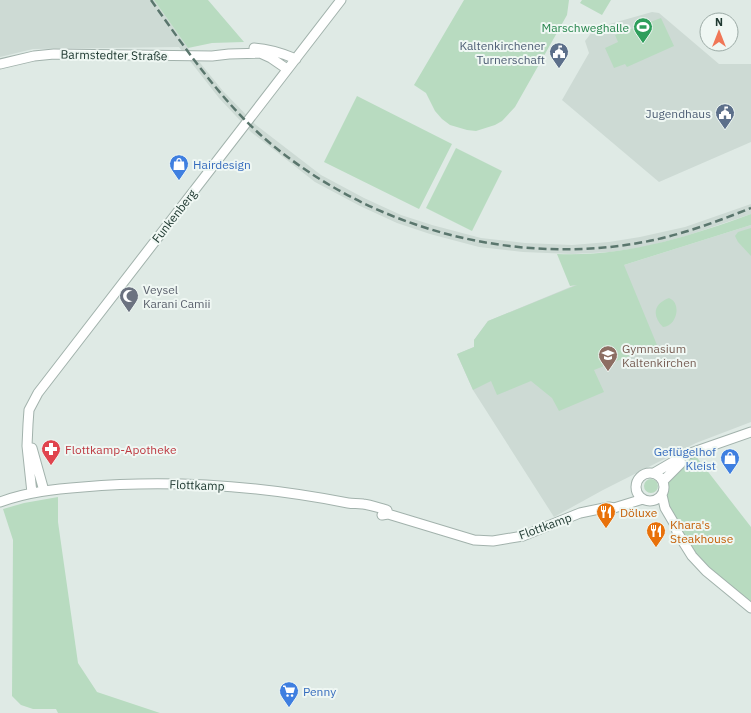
<svg xmlns="http://www.w3.org/2000/svg" width="751" height="713" viewBox="0 0 751 713" font-family="'IBM Plex Sans',sans-serif">
<rect width="100%" height="100%" fill="#dfeae5"/>
<path fill="#cddad4" d="M 0,0 L 154,0 L 188,48 L 223,91 L 256,125 L 321,175 L 364,198 L 401,215 L 432,225 L 481,238 L 525,243 L 572,245 L 609,242 L 640,237 L 685,227 L 751,204 L 751,214 L 686,236 L 645,247 L 610,252 L 572,254 L 523,252 L 479,247 L 430,234 L 397,223 L 360,206 L 315,182 L 251,132 L 219,98 L 179,47 L 33,49 L 0,57 Z
M 652,12 L 659,13 L 719,64 L 751,64 L 751,142 L 659,182 L 562,100 L 589,53 L 585,41 L 592,32 L 599,27 Z
M 751,225 L 751,422 L 696,443 L 603,490 L 554,517 L 473,390 L 457,354 L 474,347 L 474,340 L 488,321 L 621,266 Z"/>
<path fill="#b8dbc0" d="M 154,0 L 208,0 L 244,42 L 212,43 L 188,48 Z
M 464,0 L 569,0 L 567,15 L 515,107 L 502,121 L 495,125 L 476,131 L 467,130 L 450,125 L 442,119 L 435,111 L 426,93 L 414,85 Z
M 582,0 L 611,0 L 602,15 L 580,3 Z
M 661,18 L 674,46 L 627,67 L 625,64 L 614,68 L 605,48 L 618,42 L 615,35 Z
M 357,96 L 452,144 L 419,209 L 324,162 Z
M 456,148 L 502,171 L 472,231 L 426,208 Z
M 751,214 L 751,225 L 624,265 L 657,345 L 594,370 L 604,392 L 559,411 L 552,398 L 531,381 L 497,395 L 491,381 L 473,390 L 457,354 L 474,347 L 474,340 L 488,321 L 577,285 L 570,286 L 557,254 C 624,257 688,237 751,214 Z
M 751,228 L 751,256 L 738,242 L 735,236 L 738,232 Z
M 669,298 C 682,303 677,326 663,327 C 652,316 653,304 669,298 Z
M 695,455 L 751,527 L 751,603 L 705,565 L 683,536 L 665,497 C 666,492 666,488 667,484 C 669,475 687,461 695,455 Z
M644 486a7 7 0 1 1 14 0a7 7 0 1 1-14 0Z
M 58,497 L 58,522 L 78,663 L 97,692 L 160,713 L 58,713 L 56,709 L 33,709 L 21,705 L 12,696 L 13,540 L 3,509 L 24,503 Z"/>
<g fill="none" stroke-linecap="round" stroke-linejoin="round">
<defs>
<path id="tertiary" d="M 254,48 C 269,49 282,53 296,59
M 0,64 L 34,56 L 54,54 L 212,56 L 229,54 L 260,53 L 271,58 L 287,69
M 32,448 L 44,491
M636 487a14 14 0 1 1 28 0a14 14 0 1 1-28 0Z
M 654,473 L 685,455 L 751,432
M 663,481 L 681,463
M 32,493 L 27,446 L 28,424 L 29,410 L 38,393 L 341,0
M 662,495 L 665,508 L 675,525 L 677,532 L 692,556 L 706,571 L 751,608
M 0,502 C 27,492 55,489 83,487 C 172,479 261,486 348,503 C 353,504 358,503 363,504 C 371,505 379,508 387,510 L 388,514
M 382,515 L 388,514 L 474,540 L 493,541 L 523,536 L 580,513 L 609,507 L 614,508 L 643,499"/>
</defs>
<use href="#tertiary" stroke="#a2b2ac" stroke-width="11"/>
<use href="#tertiary" stroke="#fff" stroke-width="9"/>
<path stroke="#5a766d" stroke-width="2.5" stroke-dasharray="8 4" stroke-linecap="butt" d="M 151,0 C 185,48 219,98 264,138 C 367,227 510,267 644,242 C 681,235 716,222 751,208"/>
</g>
<defs>
<symbol id="stadium-pin" viewBox="-11 -11 22 30"><path d="M0 17L-7.5 6A9.5 9.5 0 1 1 7.5 6Z" fill="#2e9e5b" stroke="#eff7f3"/><path d="M0-5a6.5 5 0 1 0 0 10a6.5 5 0 1 0 0-10ZM-3.5-1.8h7v3.6h-7Z" fill="#fff"/></symbol>
<symbol id="civic-pin" viewBox="-11 -11 22 30"><path d="M0 17L-7.5 6A9.5 9.5 0 1 1 7.5 6Z" fill="#5c6f8a" stroke="#eff7f3"/><path d="M-.6-6.5H3V-4.5H.6V-3L4-1V1h2V6H-6V1h2V-1L-.6-3ZM-1.2 2.5V6h2.4V2.5Z" fill="#fff"/></symbol>
<symbol id="shop-pin" viewBox="-11 -11 22 30"><path d="M0 17L-7.5 6A9.5 9.5 0 1 1 7.5 6Z" fill="#3f7fe0" stroke="#eff7f3"/><path d="M-5-2.5h2.3a2.7 3.5 0 0 1 5.4 0H5L5.5 6h-11ZM-1.5-2.5h3a1.5 2.3 0 0 0-3 0Z" fill="#fff"/></symbol>
<symbol id="mosque-pin" viewBox="-11 -11 22 30"><path d="M0 17L-7.5 6A9.5 9.5 0 1 1 7.5 6Z" fill="#6b7280" stroke="#eff7f3"/><path d="M3.5-4.9A6 6 0 1 0 3.5 4.9A5 5 0 1 1 3.5-4.9Z" fill="#fff"/></symbol>
<symbol id="school-pin" viewBox="-11 -11 22 30"><path d="M0 17L-7.5 6A9.5 9.5 0 1 1 7.5 6Z" fill="#8d6e63" stroke="#eff7f3"/><path d="M0-5L7-2L0 1L-7-2ZM-4 1L0 2.5L4 1V4Q0 6-4 4Z" fill="#fff"/></symbol>
<symbol id="pharmacy-pin" viewBox="-11 -11 22 30"><path d="M0 17L-7.5 6A9.5 9.5 0 1 1 7.5 6Z" fill="#e0444e" stroke="#eff7f3"/><path d="M-2-6h4v4h4v4h-4v4h-4v-4h-4v-4h4Z" fill="#fff"/></symbol>
<symbol id="restaurant-pin" viewBox="-11 -11 22 30"><path d="M0 17L-7.5 6A9.5 9.5 0 1 1 7.5 6Z" fill="#e8710a" stroke="#eff7f3"/><path d="M-5-6h1v4h1v-4h1v4h1v-4h1v5L-1.5 .5V6h-2V.5L-5-1ZM5-6V6H3V1.5H1.5Q1.5-4 5-6Z" fill="#fff"/></symbol>
<symbol id="supermarket-pin" viewBox="-11 -11 22 30"><path d="M0 17L-7.5 6A9.5 9.5 0 1 1 7.5 6Z" fill="#3f7fe0" stroke="#eff7f3"/><path d="M-6-5.5h2.5l.6 2H6L4.5 2H-2.5L-4.4-4H-6ZM-1.5 3.2a1.3 1.3 0 1 0 .1 0ZM3 3.2a1.3 1.3 0 1 0 .1 0Z" fill="#fff"/></symbol>
</defs>
<g fill-rule="evenodd">
<use href="#stadium-pin" x="632" y="16" width="22" height="30"/>
<use href="#civic-pin" x="548" y="41" width="22" height="30"/>
<use href="#civic-pin" x="714" y="102" width="22" height="30"/>
<use href="#shop-pin" x="168" y="153" width="22" height="30"/>
<use href="#mosque-pin" x="118" y="285" width="22" height="30"/>
<use href="#school-pin" x="597" y="344" width="22" height="30"/>
<use href="#pharmacy-pin" x="40" y="438" width="22" height="30"/>
<use href="#shop-pin" x="719" y="447" width="22" height="30"/>
<use href="#restaurant-pin" x="595" y="501" width="22" height="30"/>
<use href="#restaurant-pin" x="645" y="520" width="22" height="30"/>
<use href="#supermarket-pin" x="278" y="680" width="22" height="30"/>
</g>
<g text-anchor="middle" dominant-baseline="central" stroke-width="4" stroke-linejoin="round" paint-order="stroke">
<g font-size="12" fill="#27864d" stroke="#eff7f3" text-anchor="end">
<text x="629" y="27">Marschweghalle</text>
</g>
<g font-size="12" fill="#4e5e75" stroke="#eff7f3" text-anchor="end">
<text x="545" y="45">Kaltenkirchener<tspan x="545" dy="14">Turnerschaft</tspan></text>
<text x="711" y="113">Jugendhaus</text>
</g>
<g font-size="12" fill="#203a32" stroke="#eff7f3">
<text transform="translate(114 55) rotate(1)">Barmstedter Straße</text>
<text transform="translate(174 216) rotate(-52)">Funkenberg</text>
<text transform="translate(197 485) rotate(2)">Flottkamp</text>
<text transform="translate(545 526) rotate(-20)">Flottkamp</text>
</g>
<g font-size="12" fill="#366cbe" stroke="#eff7f3" text-anchor="start">
<text x="193" y="164">Hairdesign</text>
<text x="716" y="451" text-anchor="end">Geflügelhof<tspan x="716" dy="14">Kleist</tspan></text>
<text x="303" y="691">Penny</text>
</g>
<g font-size="12" fill="#5b616d" stroke="#eff7f3" text-anchor="start">
<text x="143" y="289">Veysel<tspan x="143" dy="14">Karani Camii</tspan></text>
</g>
<g font-size="12" fill="#785e54" stroke="#eff7f3" text-anchor="start">
<text x="622" y="348">Gymnasium<tspan x="622" dy="14">Kaltenkirchen</tspan></text>
</g>
<g font-size="12" fill="#be3a42" stroke="#eff7f3" text-anchor="start">
<text x="65" y="449">Flottkamp-Apotheke</text>
</g>
<g font-size="12" fill="#c56008" stroke="#eff7f3" text-anchor="start">
<text x="620" y="512">Döluxe</text>
<text x="670" y="524">Khara's<tspan x="670" dy="14">Steakhouse</tspan></text>
</g>
</g>
<g transform="translate(719 32)"><circle r="19" fill="#eff7f3" stroke="#9caba6"/>
<path d="M0-3L7 15L0 10L-7 15Z" fill="#f07757"/>
<text y="-6" font-size="11" font-weight="bold" text-anchor="middle" fill="#203a32">N</text>
</g>
</svg>
